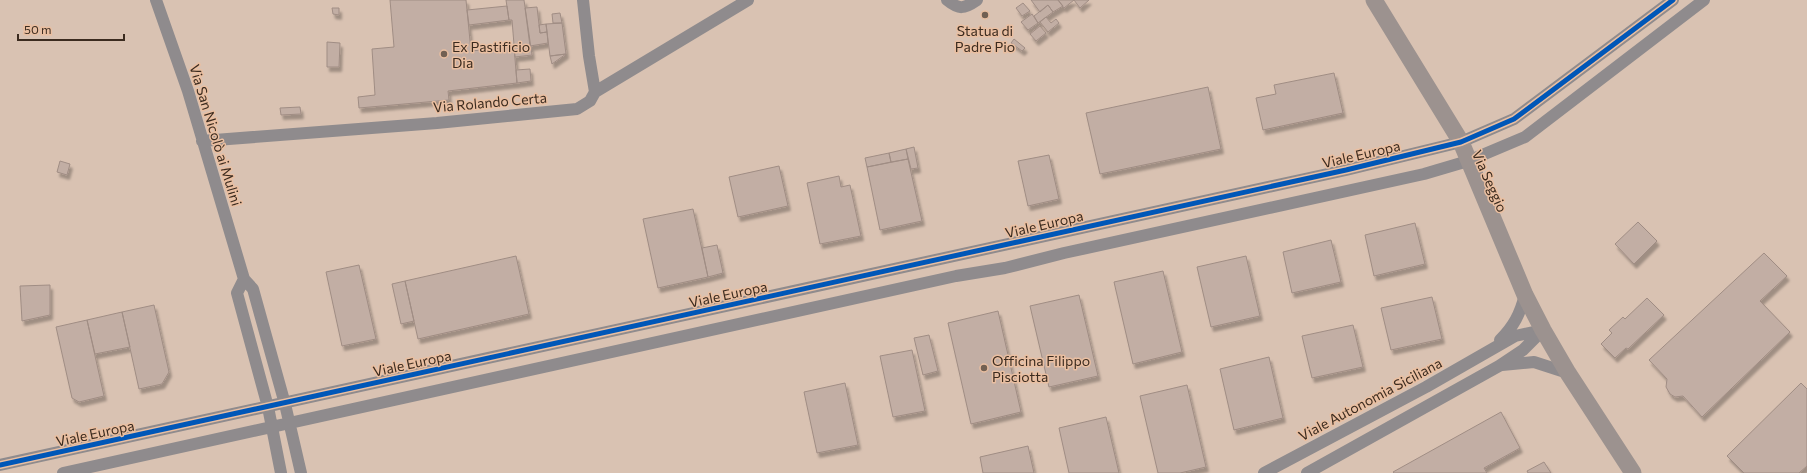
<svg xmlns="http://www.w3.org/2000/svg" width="1807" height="473" viewBox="0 0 1807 473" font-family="Commissioner,sans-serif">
<defs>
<filter id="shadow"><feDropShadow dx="2.5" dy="4.5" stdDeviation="1" flood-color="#0004"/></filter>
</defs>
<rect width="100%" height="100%" fill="#d9c2b2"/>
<path fill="#c2aea4" stroke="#a08d84" filter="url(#shadow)" d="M 390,0 L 466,0 L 471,51 L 514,47 L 517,83 L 448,91 L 449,100 L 359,108 L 358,97 L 375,95 L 372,49 L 394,47 Z
M 506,0 L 524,0 L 532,55 L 515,57 L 512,20 L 509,20 Z
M 1031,0 L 1058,0 L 1063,6 L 1053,12 L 1048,5 L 1040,12 Z
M 1058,0 L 1074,0 L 1064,8 Z
M 1074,0 L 1089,0 L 1080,8 Z
M 1023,3 L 1030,11 L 1022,16 L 1016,8 Z
M 1048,5 L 1053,12 L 1038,23 L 1034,16 Z
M 507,6 L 509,20 L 469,25 L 467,10 Z
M 537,7 L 540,33 L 547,32 L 548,43 L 530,46 L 525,8 Z
M 332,8 L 339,8 L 339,15 L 333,14 Z
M 560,13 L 562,23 L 553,23 L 552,14 Z
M 1032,14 L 1038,23 L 1028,30 L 1021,22 Z
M 1046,17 L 1051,23 L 1056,19 L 1059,23 L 1048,32 L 1040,22 Z
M 562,23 L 566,54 L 550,56 L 546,24 Z
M 546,24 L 547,32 L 540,33 L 539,25 Z
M 1040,26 L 1046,33 L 1036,41 L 1030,34 Z
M 1014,39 L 1025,48 L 1022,51 L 1011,43 Z
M 327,42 L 340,43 L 339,67 L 327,67 Z
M 566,54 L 552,64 L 550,56 Z
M 530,69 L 531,81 L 517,83 L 516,70 Z
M 1334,73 L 1343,113 L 1263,130 L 1256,98 L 1276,94 L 1274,85 Z
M 1208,87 L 1221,149 L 1100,174 L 1086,113 Z
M 300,107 L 301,114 L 281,115 L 280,108 Z
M 914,147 L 918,168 L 911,169 L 906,149 Z
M 906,149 L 908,159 L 891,162 L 889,153 Z
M 889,153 L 891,162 L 867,167 L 865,158 Z
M 1049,155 L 1059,199 L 1028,206 L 1018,161 Z
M 908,159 L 922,221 L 880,230 L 867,167 Z
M 60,161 L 70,164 L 67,175 L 57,172 Z
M 779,166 L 788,206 L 738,217 L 729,177 Z
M 839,176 L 841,187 L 850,185 L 861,236 L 820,244 L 807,183 Z
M 693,209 L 708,277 L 658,288 L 643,219 Z
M 1638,222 L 1657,241 L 1634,264 L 1615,244 Z
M 1415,223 L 1425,264 L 1374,276 L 1365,235 Z
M 1331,240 L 1341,282 L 1292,293 L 1283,252 Z
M 717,245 L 723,273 L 708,277 L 702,248 Z
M 1764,253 L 1787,276 L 1760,301 L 1790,332 L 1702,417 L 1683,396 L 1675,397 L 1670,394 L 1666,387 L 1667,379 L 1649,360 Z
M 516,256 L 529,314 L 418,339 L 405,281 Z
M 1246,256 L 1260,316 L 1211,327 L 1197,267 Z
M 359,265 L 376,339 L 342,346 L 326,272 Z
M 1163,271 L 1182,352 L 1133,364 L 1114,282 Z
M 405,281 L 414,321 L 401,324 L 392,284 Z
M 50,285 L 50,315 L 22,321 L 20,286 Z
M 1079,295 L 1098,376 L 1049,387 L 1030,306 Z
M 1432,297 L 1442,339 L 1391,350 L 1381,308 Z
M 1647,298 L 1664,315 L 1628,349 L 1626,348 L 1615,358 L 1601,344 L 1612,333 L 1609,330 L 1623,317 L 1625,319 Z
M 154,305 L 169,372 L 162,384 L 139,389 L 122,312 Z
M 998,311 L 1021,412 L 971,424 L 948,323 Z
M 122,312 L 130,347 L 95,354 L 87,320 Z
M 87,320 L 104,396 L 79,402 L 72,398 L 56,327 Z
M 1353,325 L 1363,367 L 1312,378 L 1302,336 Z
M 929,335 L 938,371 L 923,375 L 914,338 Z
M 912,350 L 925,411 L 893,417 L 880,356 Z
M 1269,357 L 1283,418 L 1234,430 L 1220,369 Z
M 845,383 L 858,445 L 817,453 L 804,392 Z
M 1801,383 L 1807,389 L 1807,466 L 1799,473 L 1744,473 L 1727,456 Z
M 1187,385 L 1206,467 L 1180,473 L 1158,473 L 1140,396 Z
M 1501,412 L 1520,448 L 1484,468 L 1487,473 L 1394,473 L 1393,472 Z
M 1106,417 L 1119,473 L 1069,473 L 1059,428 Z
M 1028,446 L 1034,473 L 983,473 L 980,457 Z
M 1544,462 L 1551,473 L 1528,473 L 1527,471 Z"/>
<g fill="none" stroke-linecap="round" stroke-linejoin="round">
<path stroke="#8f8b8d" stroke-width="12" d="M 156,0 L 188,91 L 244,279 L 253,289 L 285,404 L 301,473
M 583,0 L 589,56 L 595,92
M 947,0 C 959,10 964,9 977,0
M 202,141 L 437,123 L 577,109 L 590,101 L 595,92 L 748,0
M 244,279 L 237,293 L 268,407 L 281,473
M 1500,340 C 1514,326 1520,314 1525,295
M 1502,365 L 1534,362 L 1568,373
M 0,465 L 1346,170 L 1461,142 L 1514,119 L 1673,0
M 63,473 L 956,276 L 1005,268 L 1064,253 L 1424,174 L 1468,161 L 1525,137 L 1704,0
M 1264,473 L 1426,387 L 1515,336 L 1543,330
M 1307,473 L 1499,366 L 1523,350 L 1543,330"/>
<path stroke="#9c928f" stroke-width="17" d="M 1374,0 L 1461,142 L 1525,295 L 1543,330 L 1568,373 L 1633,473"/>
<defs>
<path id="cycleway" d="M 0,465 L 1346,170 L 1461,142 L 1514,119 L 1673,0"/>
</defs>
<use href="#cycleway" stroke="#eabfa1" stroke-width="8"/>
<use href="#cycleway" stroke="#0057b8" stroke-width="5"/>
</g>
<g fill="#726052" stroke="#eabfa1" stroke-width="1.5">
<circle cx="985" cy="15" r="4"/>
<circle cx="444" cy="54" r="4"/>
<circle cx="984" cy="368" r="4"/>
</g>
<g text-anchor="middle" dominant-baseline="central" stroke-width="3" stroke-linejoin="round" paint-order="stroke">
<g font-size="14" fill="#3b2b1f" stroke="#eabfa1" text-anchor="start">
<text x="985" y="30" text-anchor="middle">Statua di<tspan x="985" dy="16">Padre Pio</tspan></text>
<text x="452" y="46">Ex Pastificio<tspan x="452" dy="16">Dia</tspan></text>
<text x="992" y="360">Officina Filippo<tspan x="992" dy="16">Pisciotta</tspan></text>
</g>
<g font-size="14" fill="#3b2b1f" stroke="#eabfa1">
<text transform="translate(490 102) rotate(-5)">Via Rolando Certa</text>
<text transform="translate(216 135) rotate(73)">Via San Nicolò ai Mulini</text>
<text transform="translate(1361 154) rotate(-13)">Viale Europa</text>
<text transform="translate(1490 181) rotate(66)">Via Seggio</text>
<text transform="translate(1044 224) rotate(-13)">Viale Europa</text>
<text transform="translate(728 294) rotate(-12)">Viale Europa</text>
<text transform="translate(412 363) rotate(-12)">Viale Europa</text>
<text transform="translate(1370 399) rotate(-28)">Viale Autonomia Siciliana</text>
<text transform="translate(95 433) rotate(-12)">Viale Europa</text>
</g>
</g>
<path d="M18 34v6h106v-6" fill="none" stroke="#3b2b1f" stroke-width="2"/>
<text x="24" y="34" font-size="12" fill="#3b2b1f" stroke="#eabfa1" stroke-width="3" paint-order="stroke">50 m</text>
</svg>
